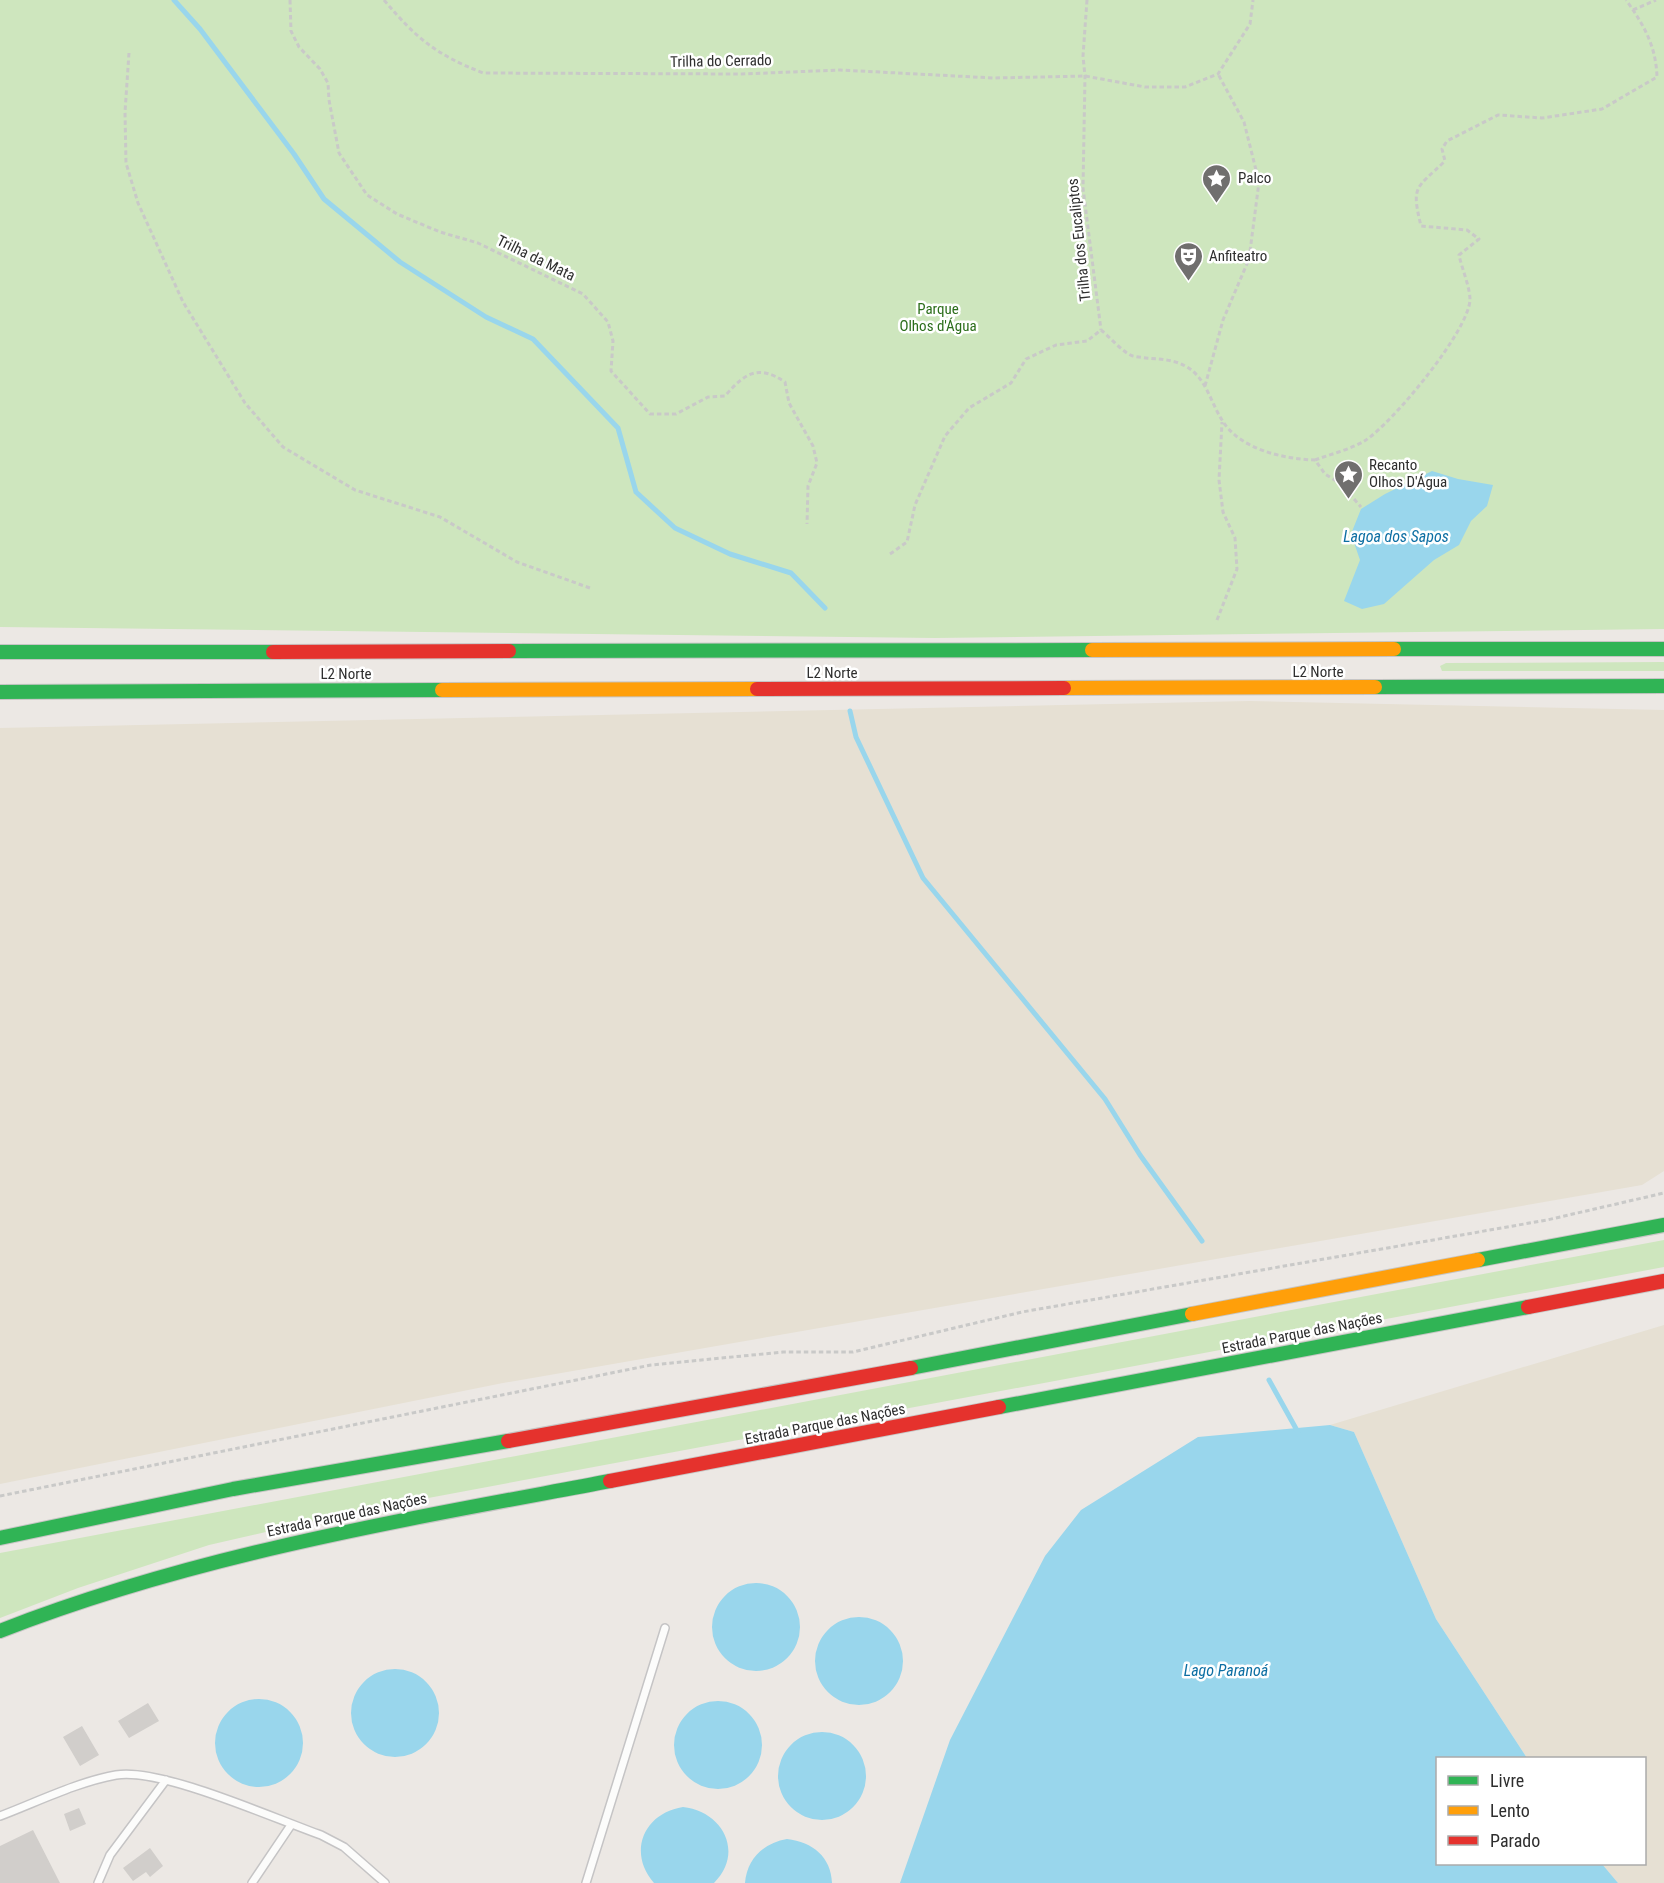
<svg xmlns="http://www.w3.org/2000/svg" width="1664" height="1883" viewBox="0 0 1664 1883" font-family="'Roboto Condensed',sans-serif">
<rect width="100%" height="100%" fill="#ece8e4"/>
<path fill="#e6e0d3" d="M 1250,701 L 1664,710 L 1664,1171 L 1642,1185 L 503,1383 L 0,1484 L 0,728 Z
M 1664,1325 L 1664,1883 L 1618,1883 L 1602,1864 L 1644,1864 L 1644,1758 L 1527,1758 L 1436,1619 L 1354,1432 L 1330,1425 Z"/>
<path fill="#cee6be" d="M 0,0 L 1664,0 L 1664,629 L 935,638 L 0,627 Z
M 1664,662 L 1664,671 L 1442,671 L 1440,666 L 1446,663 Z
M 1664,1240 L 1664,1267 L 348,1513 L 209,1545 L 78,1588 L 0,1618 L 0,1553 Z"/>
<path fill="#99d6ec" d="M 1432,471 L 1458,479 L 1493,485 L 1487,506 L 1471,521 L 1459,545 L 1434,560 L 1384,604 L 1362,609 L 1344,601 L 1360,560 L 1351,534 L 1361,509 L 1385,494 Z
M 1330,1425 L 1354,1432 L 1436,1619 L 1527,1758 L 1438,1758 L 1438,1864 L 1602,1864 L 1618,1883 L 900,1883 L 950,1740 L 1045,1556 L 1081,1510 L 1198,1437 Z
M712 1627a44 44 0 1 1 88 0a44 44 0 1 1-88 0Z
M815 1661a44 44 0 1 1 88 0a44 44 0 1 1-88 0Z
M351 1713a44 44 0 1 1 88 0a44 44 0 1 1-88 0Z
M215 1743a44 44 0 1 1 88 0a44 44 0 1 1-88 0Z
M674 1745a44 44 0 1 1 88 0a44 44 0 1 1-88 0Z
M778 1776a44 44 0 1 1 88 0a44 44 0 1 1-88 0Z
M 683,1807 C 722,1811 745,1852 714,1883 L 654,1883 C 627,1852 644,1813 683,1807 Z
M 787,1839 C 813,1842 831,1857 832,1883 L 745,1883 C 747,1858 764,1843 787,1839 Z"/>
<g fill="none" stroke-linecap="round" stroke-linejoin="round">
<path stroke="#99d6ec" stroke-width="5" d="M 174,0 L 200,29 L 294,154 L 324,199 L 400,262 L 486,317 L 533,339 L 618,428 L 636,492 L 675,528 L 730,554 L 791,573 L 825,608
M 850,711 L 856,737 L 923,878 L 1105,1099 L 1140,1155 L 1202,1241
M 1269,1380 L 1299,1434"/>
</g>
<path fill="#d1cecb" d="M 148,1703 L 159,1721 L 129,1738 L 118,1721 Z
M 82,1726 L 99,1755 L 80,1766 L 63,1737 Z
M 79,1808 L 86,1824 L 70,1831 L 64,1814 Z
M 33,1830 L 60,1883 L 0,1883 L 0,1846 Z
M 150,1848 L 163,1866 L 150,1877 L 146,1872 L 133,1881 L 123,1868 Z"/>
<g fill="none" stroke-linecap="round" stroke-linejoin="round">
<defs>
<path id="lane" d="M 0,1816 C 37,1802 77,1782 116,1775 C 160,1767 275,1819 321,1835 L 344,1847 L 385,1883
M 98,1883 L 110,1855 L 166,1780
M 252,1883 L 291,1825
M 586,1883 L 665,1628"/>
<path id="fast" d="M 1394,649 L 1664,649
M 509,651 L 1092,650
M 0,652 L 273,652
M 1375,687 L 1664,686
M 0,692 L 442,690
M 1478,1260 L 1664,1225
M 911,1368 L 1192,1314
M 999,1407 L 1528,1307
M 0,1538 L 233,1489 L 508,1441
M 0,1631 C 196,1554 404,1520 610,1481"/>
<path id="slow" d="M 1092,650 L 1394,649
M 1064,688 L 1375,687
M 442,690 L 757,689
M 1192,1314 L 1478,1260"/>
<path id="jam" d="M 273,652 L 509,651
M 757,689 L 1064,688
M 1528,1307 L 1664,1281
M 508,1441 L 911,1368
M 610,1481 L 999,1407"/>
</defs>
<use href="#lane" stroke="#c5c4c5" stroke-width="10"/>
<use href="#fast" stroke="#c6c5c4" stroke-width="16"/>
<use href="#slow" stroke="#c6c5c4" stroke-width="16"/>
<use href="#jam" stroke="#c6c5c4" stroke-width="16"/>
<path stroke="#c9c9c8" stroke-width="3" stroke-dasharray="4.5 3" stroke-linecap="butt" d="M 290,0 L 291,31 L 299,47 L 320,69 L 328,83 L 329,100 L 339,153 L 367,195 L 397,214 L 440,232 L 478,243 L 583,294 L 608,322 L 613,341 L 611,371 L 650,414 L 676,414 L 708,397 L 725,396 C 745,373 758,364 785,382 L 789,403 L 813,446 L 817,463 L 808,486 L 807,524
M 384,0 C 417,39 435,54 483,73 L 742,74 L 840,70 L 994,78 L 1085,76 L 1145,87 L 1185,87 L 1218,74 L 1250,24 L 1253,0
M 1087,0 L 1083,56 L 1085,76 L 1083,188 L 1101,330
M 1633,10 L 1656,0
M 129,53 L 125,112 L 126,163 L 138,203 L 183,302 L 245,403 L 283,447 L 355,490 L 440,517 L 517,562 L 590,588
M 1101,330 C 1110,337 1123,353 1133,356 C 1151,360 1171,357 1187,367 C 1206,378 1211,403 1222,420 C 1239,449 1283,459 1315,460 L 1325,474 L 1341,484 L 1361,507
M 1205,386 L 1223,320 L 1249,259 L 1259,182 L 1244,122 L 1218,74
M 1315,460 C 1331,454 1352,449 1366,440 C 1393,422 1468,332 1470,300 C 1470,287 1462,269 1459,255 L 1479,239 L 1467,230 L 1421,226 C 1411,185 1416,189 1445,161 L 1442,149 L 1447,141 L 1498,115 L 1542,118 L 1602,109 L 1657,77 C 1656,46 1644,25 1626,0
M 890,554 L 907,542 L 915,505 L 945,436 L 969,408 L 1011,383 L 1026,359 L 1056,345 L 1087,341 L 1101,330
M 1217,620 L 1237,569 L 1235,538 L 1223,512 L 1219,480 L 1222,422
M 0,1496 L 651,1365 L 783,1352 L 853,1352 L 1022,1312 L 1547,1220 L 1664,1193"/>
<use href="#lane" stroke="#fcfcfb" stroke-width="7"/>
<use href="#fast" stroke="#30b455" stroke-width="14"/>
<use href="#slow" stroke="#ff9f0a" stroke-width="14"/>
<use href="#jam" stroke="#e5322d" stroke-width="14"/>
</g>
<defs>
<symbol id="sight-pin" viewBox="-11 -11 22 30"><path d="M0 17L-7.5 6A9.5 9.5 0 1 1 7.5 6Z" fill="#706f6e" stroke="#fff"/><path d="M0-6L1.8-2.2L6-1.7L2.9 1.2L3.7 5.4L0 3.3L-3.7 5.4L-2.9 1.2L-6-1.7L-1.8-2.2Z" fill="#fff"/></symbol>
<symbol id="theatre-pin" viewBox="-11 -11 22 30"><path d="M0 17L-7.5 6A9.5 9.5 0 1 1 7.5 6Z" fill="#706f6e" stroke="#fff"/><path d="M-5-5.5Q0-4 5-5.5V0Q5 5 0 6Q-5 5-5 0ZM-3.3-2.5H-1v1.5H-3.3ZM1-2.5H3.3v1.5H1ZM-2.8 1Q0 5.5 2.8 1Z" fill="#fff"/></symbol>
</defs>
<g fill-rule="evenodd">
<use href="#sight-pin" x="1200" y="162" width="33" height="45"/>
<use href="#theatre-pin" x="1172" y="240" width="33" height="45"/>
<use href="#sight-pin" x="1332" y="458" width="33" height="45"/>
</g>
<g text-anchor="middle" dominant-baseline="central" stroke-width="5" stroke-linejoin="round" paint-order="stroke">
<g font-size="15" fill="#2e2e2e" stroke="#fff">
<text transform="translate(721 61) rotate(-1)">Trilha do Cerrado</text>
<text transform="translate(1079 240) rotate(-96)">Trilha dos Eucaliptos</text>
<text transform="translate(536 258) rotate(26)">Trilha da Mata</text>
<text x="1318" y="672">L2 Norte</text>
<text x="832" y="673">L2 Norte</text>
<text x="346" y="674">L2 Norte</text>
<text transform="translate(1302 1333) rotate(-11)">Estrada Parque das Nações</text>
<text transform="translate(825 1424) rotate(-11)">Estrada Parque das Nações</text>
<text transform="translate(347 1515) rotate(-12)">Estrada Parque das Nações</text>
</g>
<g font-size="15" fill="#2e2e2e" stroke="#fff" text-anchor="start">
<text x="1238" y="178">Palco</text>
<text x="1209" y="256">Anfiteatro</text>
<text x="1369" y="465">Recanto<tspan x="1369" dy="17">Olhos D'Água</tspan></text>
</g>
<g font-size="15" fill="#2c6e1b" stroke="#fff">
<text x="938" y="309">Parque<tspan x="938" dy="17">Olhos d'Água</tspan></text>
</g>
<g font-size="16" font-style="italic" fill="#0d6fa3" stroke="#fff">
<text x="1396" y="536">Lagoa dos Sapos</text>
<text x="1226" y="1670">Lago Paranoá</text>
</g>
</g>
<rect x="1436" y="1757" width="210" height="108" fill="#ffffff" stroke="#ababab" stroke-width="1.5"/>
<rect x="1448" y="1776" width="30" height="9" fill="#30b455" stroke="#ababab" stroke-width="1.5"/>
<text x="1490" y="1787" font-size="18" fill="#2e2e2e">Livre</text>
<rect x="1448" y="1806" width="30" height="9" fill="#ff9f0a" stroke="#ababab" stroke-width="1.5"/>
<text x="1490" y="1817" font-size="18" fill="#2e2e2e">Lento</text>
<rect x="1448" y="1836" width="30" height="9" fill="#e5322d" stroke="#ababab" stroke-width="1.5"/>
<text x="1490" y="1847" font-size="18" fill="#2e2e2e">Parado</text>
</svg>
